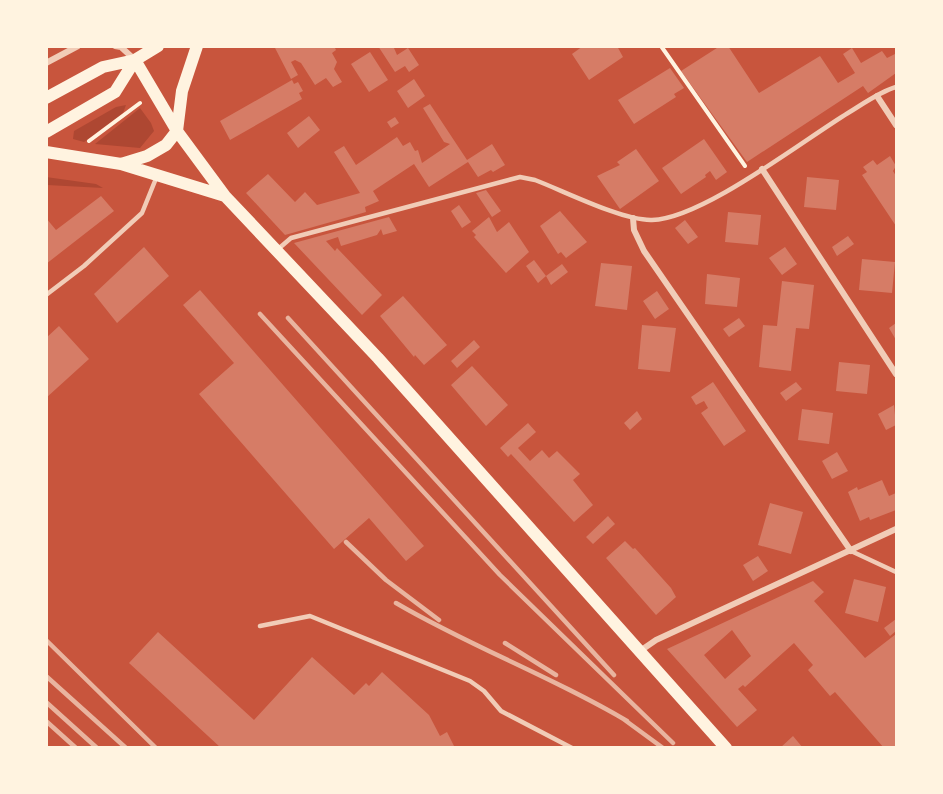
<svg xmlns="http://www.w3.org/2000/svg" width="943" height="794" viewBox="0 0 943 794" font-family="'Crimson Pro',serif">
<rect width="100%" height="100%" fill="#c8553d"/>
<path fill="#ae4732" d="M 126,105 L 123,113 L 84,142 L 73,139 L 74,131 L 116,107 Z
M 140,108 L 151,123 L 154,131 L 140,148 L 95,144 Z
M 46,177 L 96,184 L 103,188 L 47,185 Z"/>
<path fill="#d67c66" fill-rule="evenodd" d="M 274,46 L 334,46 L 336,50 L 332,53 L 337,62 L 334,69 L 342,82 L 333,87 L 326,78 L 315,85 L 301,63 L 295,60 L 291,62 L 298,75 L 291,79 Z
M 378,46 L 397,46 L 394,48 L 397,55 L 408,48 L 419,65 L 409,72 L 405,66 L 395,72 Z
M 583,46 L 617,46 L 623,57 L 589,80 L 572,54 Z
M 720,46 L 728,46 L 759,93 L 820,56 L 838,83 L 855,73 L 843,54 L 852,48 L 861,63 L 882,51 L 887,58 L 895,54 L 896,73 L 868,93 L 863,86 L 747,162 L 681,71 Z
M 370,52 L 388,80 L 369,92 L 351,64 Z
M 670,68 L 684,88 L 674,94 L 676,97 L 634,124 L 618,100 Z
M 414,79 L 425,96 L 408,108 L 397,91 Z
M 292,80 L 294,84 L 298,82 L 303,91 L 299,93 L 302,99 L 230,140 L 220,121 Z
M 430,104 L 467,160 L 492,144 L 505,165 L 493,172 L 491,170 L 478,177 L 468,162 L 429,187 L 414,164 L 373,191 L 379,201 L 365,207 L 366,212 L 285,235 L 246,193 L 268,174 L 295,202 L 305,192 L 317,205 L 360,193 L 334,152 L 344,146 L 356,165 L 397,137 L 403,146 L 410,142 L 415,151 L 418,150 L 422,163 L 450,144 L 444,142 L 423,108 Z
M 309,116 L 320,130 L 298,148 L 287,133 Z
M 395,117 L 399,123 L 391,128 L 387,122 Z
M 704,139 L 727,172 L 716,180 L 710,171 L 705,175 L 706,177 L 681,194 L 662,168 Z
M 636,149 L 659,181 L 620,209 L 597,176 L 620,165 L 617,162 Z
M 890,156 L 896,166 L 893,171 L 896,176 L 896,226 L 862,175 L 867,172 L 863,167 L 873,160 L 877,165 Z
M 807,177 L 839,180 L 836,210 L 804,207 Z
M 486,190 L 501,211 L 492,217 L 476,193 Z
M 101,196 L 114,211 L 46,264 L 46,218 L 56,230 Z
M 459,205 L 471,222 L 462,228 L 451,211 Z
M 560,211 L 587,242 L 566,258 L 561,252 L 558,254 L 540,226 Z
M 728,212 L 761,215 L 758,245 L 725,242 Z
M 389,217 L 397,231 L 383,235 L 381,229 L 377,235 L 341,246 L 338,237 L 326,241 L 335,251 L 337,248 L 382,295 L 362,315 L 294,243 Z
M 489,217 L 497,232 L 509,222 L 529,252 L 506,273 L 474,237 L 476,235 L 472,231 Z
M 685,220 L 698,237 L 688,244 L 675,228 Z
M 848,236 L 854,244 L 837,256 L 832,247 Z
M 144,247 L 169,276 L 117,323 L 94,294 Z
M 785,247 L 797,264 L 782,275 L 769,258 Z
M 862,259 L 895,262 L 892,293 L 859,290 Z
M 534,260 L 546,276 L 562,264 L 568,272 L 551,285 L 546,276 L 538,283 L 526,266 Z
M 601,263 L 632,266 L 627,310 L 595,306 Z
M 707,274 L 740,278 L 737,307 L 705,304 Z
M 782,281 L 814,285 L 809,329 L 796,328 L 791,371 L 759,367 L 763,325 L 777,326 Z
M 200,290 L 424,546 L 406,561 L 369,518 L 334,549 L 199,394 L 234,363 L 183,305 Z
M 657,291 L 669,309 L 655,319 L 643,301 Z
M 403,296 L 447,345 L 424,365 L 415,355 L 414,357 L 380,316 Z
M 739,318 L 745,326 L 729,337 L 723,329 Z
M 896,323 L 896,340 L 889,328 Z
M 642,325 L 676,328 L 670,372 L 638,369 Z
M 59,326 L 89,359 L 46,398 L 46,338 Z
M 474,340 L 480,347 L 457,368 L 451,361 Z
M 839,362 L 870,365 L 867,394 L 836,391 Z
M 472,366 L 508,405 L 486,426 L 451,385 Z
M 713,382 L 746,431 L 724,446 L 701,413 L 708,408 L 704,401 L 696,405 L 691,397 Z
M 796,382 L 802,389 L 786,401 L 780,393 Z
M 894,405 L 896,425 L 886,430 L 878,414 Z
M 802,409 L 833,413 L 829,444 L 798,440 Z
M 637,411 L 642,419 L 630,430 L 624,423 Z
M 528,423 L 536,432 L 518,448 L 530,461 L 542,450 L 549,458 L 557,451 L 580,474 L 573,480 L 593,505 L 574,522 L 511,454 L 508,457 L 500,448 Z
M 837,452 L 848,471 L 832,479 L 822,461 Z
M 882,480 L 889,496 L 896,493 L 896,510 L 870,520 L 869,517 L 860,521 L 848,492 L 857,487 L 858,490 Z
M 770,503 L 803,512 L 791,554 L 758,545 Z
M 608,516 L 615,524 L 593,544 L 586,537 Z
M 625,541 L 633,549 L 635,548 L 671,588 L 676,597 L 656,615 L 606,558 Z
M 758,556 L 768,571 L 753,581 L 743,565 Z
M 854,579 L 886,587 L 878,622 L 845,613 Z
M 813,581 L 824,592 L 814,601 L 865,658 L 896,634 L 896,748 L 884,748 L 835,692 L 830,696 L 808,670 L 813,665 L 794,643 L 745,687 L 743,685 L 738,689 L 757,710 L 737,727 L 667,649 ZM 732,630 L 751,656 L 725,679 L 704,655 Z
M 896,619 L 896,631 L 890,636 L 884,628 Z
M 158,632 L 254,720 L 312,657 L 354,695 L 366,683 L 369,686 L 382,672 L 429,715 L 440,736 L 447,732 L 455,748 L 221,748 L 129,663 Z
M 793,736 L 803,748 L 780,748 Z"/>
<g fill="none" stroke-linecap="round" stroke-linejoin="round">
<path stroke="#fff3e0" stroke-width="4" d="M 661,46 L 745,166
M 89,141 L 140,103"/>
<path stroke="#f1ccb7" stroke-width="4.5" d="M 277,250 L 291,238 L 520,177 L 535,180 C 564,191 623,221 652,220 C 702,219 802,141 848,113 C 863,104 879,92 896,87
M 46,295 L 84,266 L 142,213 L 157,176
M 851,551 L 896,572
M 260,626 L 310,616 L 470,681 L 484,691 L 501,711 L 572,748"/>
<path stroke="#f1ccb7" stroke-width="6" d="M 115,46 L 121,47 L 135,60
M 46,63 L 78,46
M 877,96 L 896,125
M 762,169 L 896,374
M 633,218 L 634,230 L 644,251 L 851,551
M 640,651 L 656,640 L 896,529"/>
<path stroke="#fff3e0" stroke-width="12" d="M 135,60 L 177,131 L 225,196 L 378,358 L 726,748
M 46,98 L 103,67 L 135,60 L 158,46
M 46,132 L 115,92 L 135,60
M 46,152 L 121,164 L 225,196
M 121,164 L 147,156 L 166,145 L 177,131 L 182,91 L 197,46"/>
<path stroke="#e9b49f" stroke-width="4.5" d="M 260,314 L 500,575 L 673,743
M 288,318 L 614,675
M 346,542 L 386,580 L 439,620
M 396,603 C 471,647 553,677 627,721
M 46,640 L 156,748
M 505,643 L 556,675
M 46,676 L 126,748
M 46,702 L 97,748
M 622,718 L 663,748
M 46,721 L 76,748"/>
</g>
<rect width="943" height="794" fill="none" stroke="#fff3e0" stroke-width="96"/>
</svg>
